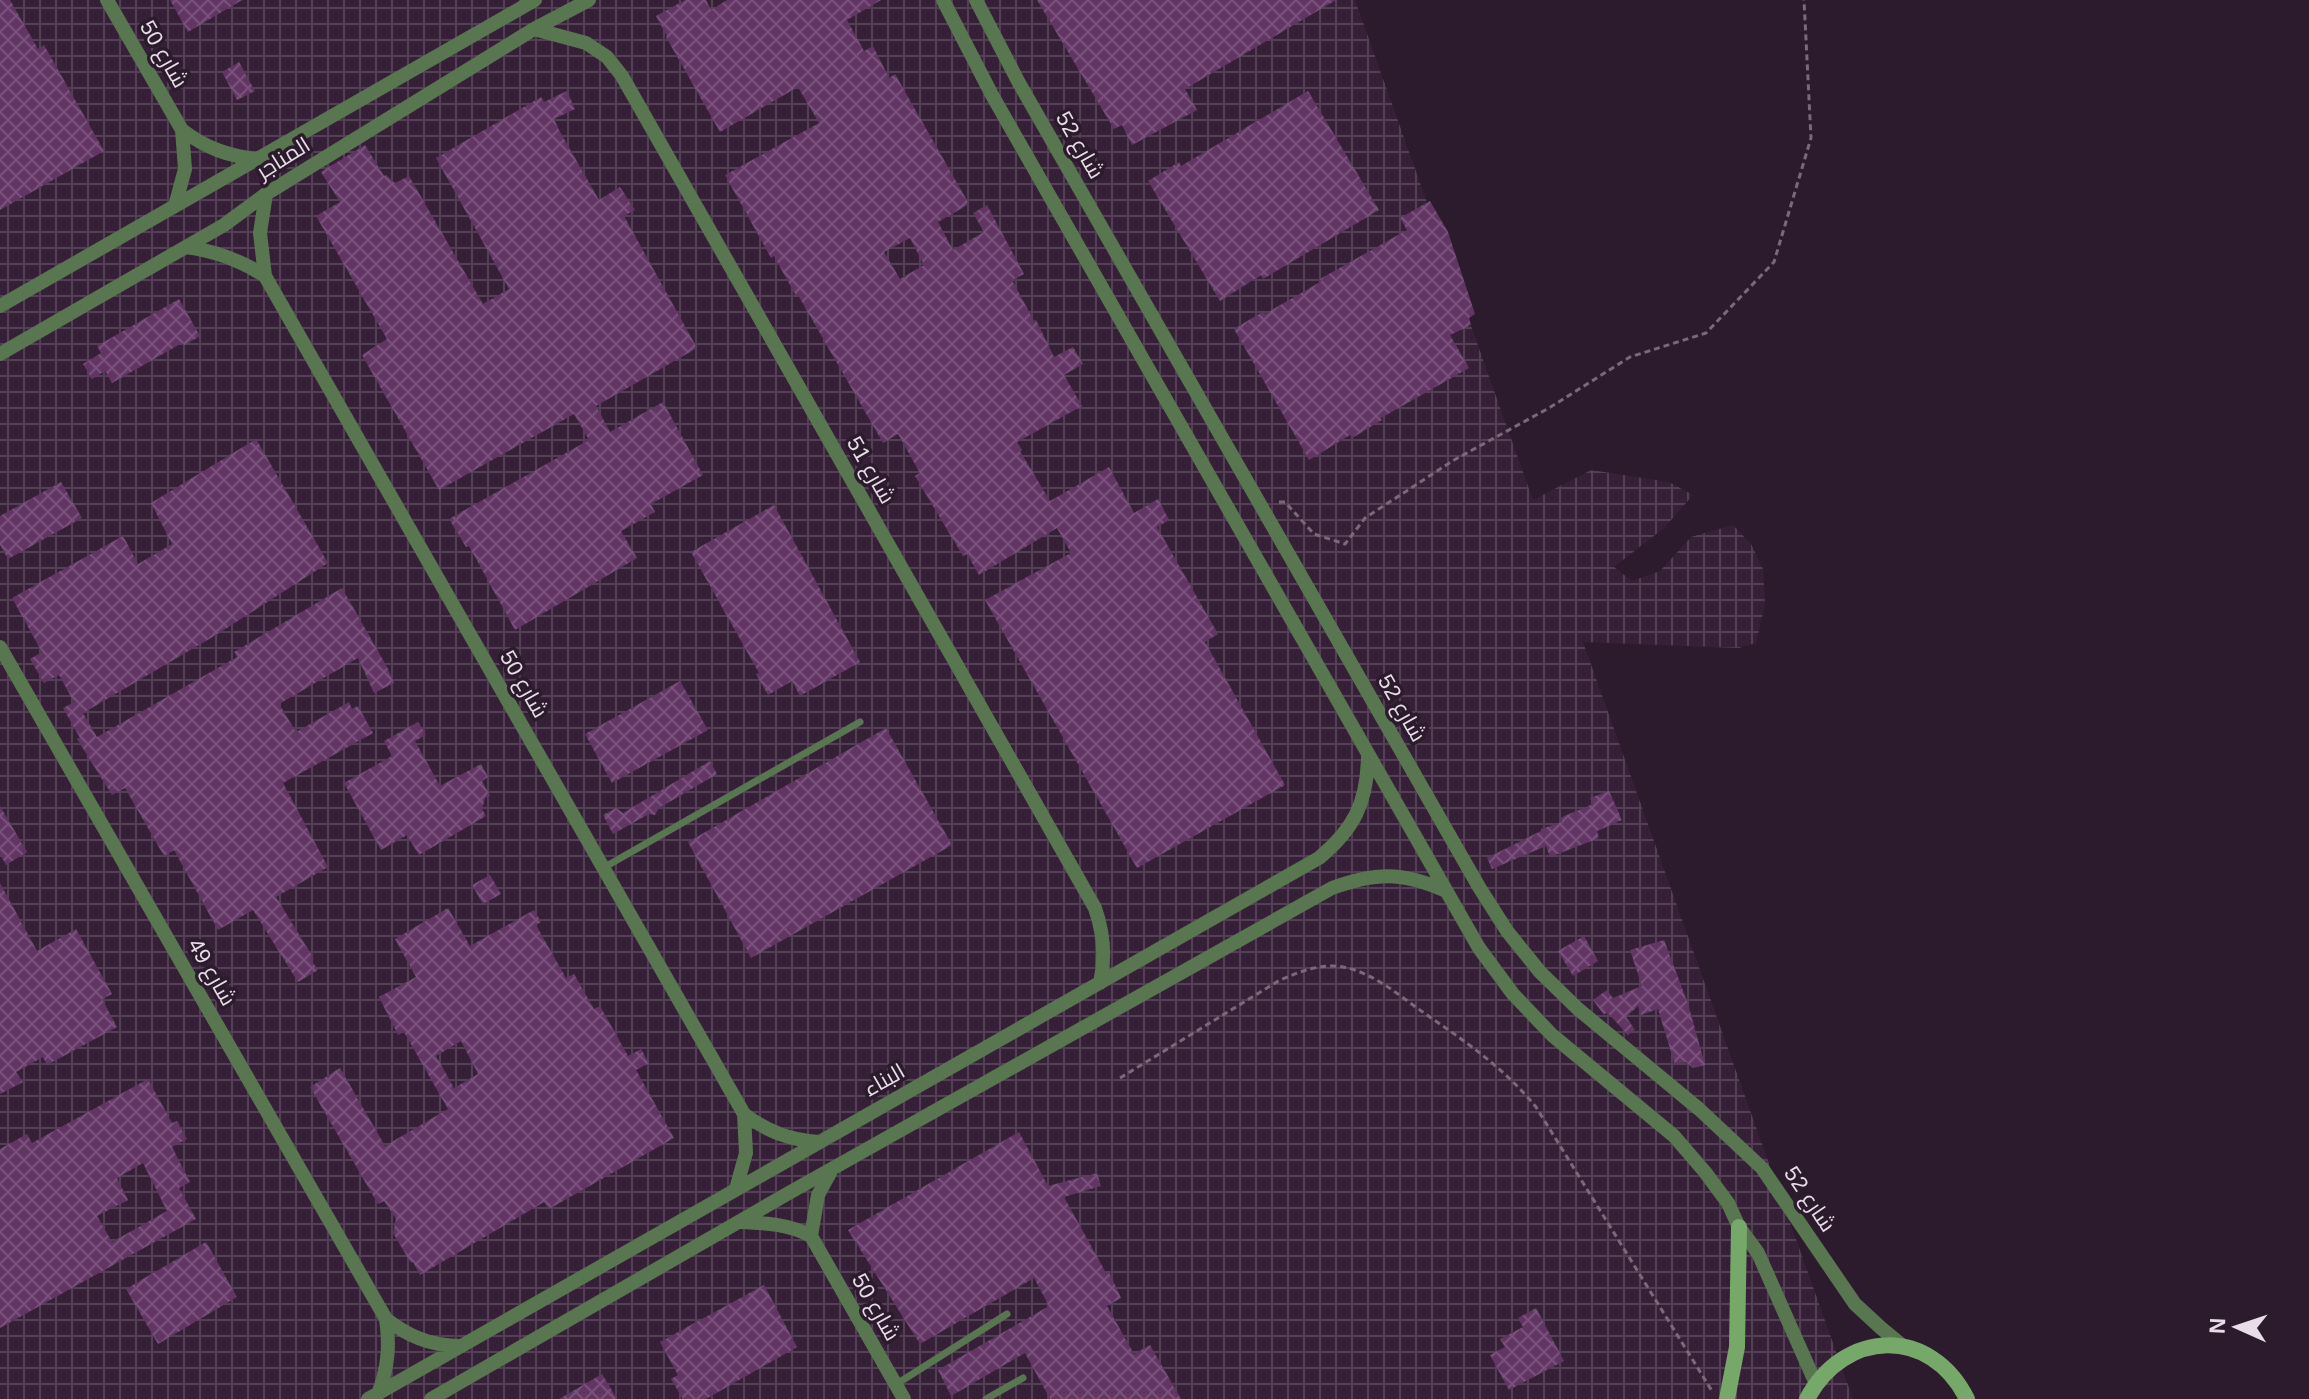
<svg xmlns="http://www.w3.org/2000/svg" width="2309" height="1399" viewBox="0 0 2309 1399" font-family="Helvetica,Cairo,sans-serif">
<defs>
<pattern id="industrial-grid" width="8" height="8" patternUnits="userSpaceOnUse" patternTransform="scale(2)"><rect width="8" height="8" fill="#362037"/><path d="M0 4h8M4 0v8" fill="none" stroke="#534054"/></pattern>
<pattern id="building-cross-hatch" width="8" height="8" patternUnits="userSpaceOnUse" patternTransform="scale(2)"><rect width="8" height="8" fill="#623565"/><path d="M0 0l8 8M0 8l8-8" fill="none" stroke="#78527b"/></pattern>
</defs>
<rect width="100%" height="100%" fill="#2b1b2c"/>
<path fill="url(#industrial-grid)" d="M 0,0 L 1355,0 L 1533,500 L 1591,470 L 1669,482 L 1693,495 L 1664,528 L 1614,567 L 1632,581 L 1660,571 L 1691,537 L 1733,525 L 1751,544 L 1763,569 L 1765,604 L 1756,643 L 1739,648 L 1583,642 L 1853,1399 L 0,1399 Z"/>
<path fill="url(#building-cross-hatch)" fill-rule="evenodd" d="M 0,0 L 10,0 L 38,49 L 44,45 L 104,151 L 0,210 Z
M 170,0 L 242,0 L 188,32 Z
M 685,0 L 706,0 L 711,10 L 727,0 L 881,0 L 847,20 L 864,51 L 873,46 L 889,78 L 895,74 L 969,204 L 938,222 L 953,250 L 984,232 L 973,213 L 987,205 L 1024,274 L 1012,280 L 1034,321 L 1036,320 L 1054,357 L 1073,347 L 1083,364 L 1064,375 L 1082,406 L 1017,442 L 1022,450 L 1020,451 L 1050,501 L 1109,467 L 1134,513 L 1158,499 L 1169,520 L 1157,527 L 1218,634 L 1205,642 L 1285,785 L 1137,868 L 985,600 L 1071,553 L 1057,528 L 979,575 L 967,554 L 963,556 L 915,476 L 920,473 L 898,434 L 883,443 L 798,295 L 796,296 L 774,256 L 771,258 L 725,175 L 819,123 L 798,87 L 720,132 L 666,37 L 667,36 L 656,16 ZM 910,238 L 924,265 L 900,279 L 884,252 Z
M 1037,0 L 1336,0 L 1185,89 L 1197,110 L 1132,145 L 1122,125 L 1114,129 Z
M 239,62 L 255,91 L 237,100 L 222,72 Z
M 567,91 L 575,109 L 554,119 L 559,130 L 599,200 L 620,187 L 635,210 L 624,216 L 697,348 L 596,406 L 610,432 L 663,402 L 703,475 L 651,504 L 655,512 L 621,531 L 637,558 L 515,630 L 469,546 L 466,547 L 449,519 L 589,440 L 574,414 L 439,490 L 362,355 L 387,339 L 316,216 L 340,202 L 321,172 L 365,145 L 384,176 L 386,175 L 395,183 L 409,176 L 483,304 L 509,289 L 436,158 L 541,97 L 544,102 Z
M 1308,91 L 1379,210 L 1263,279 L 1261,275 L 1220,301 L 1148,181 L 1179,162 L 1181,166 Z
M 1430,201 L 1448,232 L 1475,314 L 1469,318 L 1471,325 L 1450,335 L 1469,368 L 1381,418 L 1382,420 L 1352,438 L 1350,435 L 1309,460 L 1234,329 L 1264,311 L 1265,314 L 1322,281 L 1320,279 L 1407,230 L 1400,218 Z
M 179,299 L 200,336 L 185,345 L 182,343 L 112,383 L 105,371 L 92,379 L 83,364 L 101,353 L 97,346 Z
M 256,439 L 328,563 L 216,635 L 83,713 L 97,737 L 237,657 L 234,652 L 342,588 L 387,667 L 394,683 L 374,693 L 358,658 L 279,704 L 296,732 L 349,702 L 352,709 L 358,706 L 373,733 L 283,783 L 328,867 L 276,897 L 314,959 L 311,960 L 318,970 L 298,982 L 253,910 L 218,930 L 174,850 L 164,856 L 125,788 L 112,795 L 77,739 L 80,738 L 63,708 L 74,702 L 59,675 L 44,683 L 30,659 L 42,652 L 12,598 L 123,536 L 138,564 L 172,544 L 151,503 Z
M 61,482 L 82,518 L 8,559 L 0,545 L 0,516 Z
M 774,505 L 860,662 L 800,696 L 792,681 L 768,695 L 756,674 L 759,673 L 691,552 Z
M 680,681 L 708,730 L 612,783 L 585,734 Z
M 418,722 L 426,735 L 415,741 L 440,786 L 481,764 L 488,777 L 482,781 L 490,796 L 485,798 L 482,809 L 486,816 L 419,855 L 407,835 L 381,850 L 344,783 L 392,756 L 384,741 Z
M 886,728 L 952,845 L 751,958 L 688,842 Z
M 710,761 L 717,774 L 659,808 L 655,815 L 649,814 L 613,834 L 603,815 L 616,808 L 623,813 Z
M 1609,791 L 1622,820 L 1597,831 L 1599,838 L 1550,857 L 1546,846 L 1492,869 L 1487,858 L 1541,831 L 1541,829 L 1562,822 L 1560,818 L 1593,804 L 1590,798 Z
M 0,806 L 27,852 L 6,865 L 0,854 Z
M 490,875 L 501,894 L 483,904 L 472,885 Z
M 0,883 L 37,951 L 76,929 L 112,994 L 102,999 L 117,1027 L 47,1065 L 43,1057 L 16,1072 L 23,1082 L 0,1094 Z
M 448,908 L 470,946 L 534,910 L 541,922 L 536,925 L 566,978 L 574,974 L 594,1009 L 600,1006 L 628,1056 L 641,1049 L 649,1063 L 636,1070 L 674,1138 L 549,1209 L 544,1202 L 420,1275 L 413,1262 L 411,1263 L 393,1233 L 396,1219 L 384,1201 L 378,1204 L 310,1087 L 340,1068 L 385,1146 L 448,1109 L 404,1032 L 398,1035 L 379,997 L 416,977 L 395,939 ZM 461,1041 L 478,1074 L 454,1088 L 436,1056 Z
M 1584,936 L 1598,961 L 1573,976 L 1558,951 Z
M 1664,940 L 1688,1004 L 1705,1065 L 1693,1068 L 1686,1062 L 1675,1065 L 1658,1009 L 1641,1015 L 1638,1006 L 1626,1017 L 1635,1030 L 1628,1035 L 1607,1012 L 1604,1015 L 1593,1000 L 1607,990 L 1613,998 L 1642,986 L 1630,950 Z
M 148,1079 L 172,1123 L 177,1121 L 187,1139 L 172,1147 L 190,1182 L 179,1188 L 196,1219 L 0,1328 L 0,1149 L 27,1134 L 32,1143 ZM 143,1163 L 167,1211 L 112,1242 L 97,1216 L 128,1200 L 117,1178 Z
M 1019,1132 L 1048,1186 L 1097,1173 L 1101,1186 L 1064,1197 L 1106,1273 L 1109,1272 L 1121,1298 L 1107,1306 L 1134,1354 L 1150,1345 L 1181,1399 L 1050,1399 L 1025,1353 L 951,1396 L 938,1370 L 1049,1306 L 1034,1278 L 920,1344 L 848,1230 Z
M 206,1242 L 237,1297 L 158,1344 L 126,1289 Z
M 764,1285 L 797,1347 L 706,1399 L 683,1399 L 671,1379 L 678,1375 L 660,1342 Z
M 1536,1308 L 1564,1361 L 1509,1390 L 1490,1355 L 1505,1347 L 1500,1339 L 1523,1327 L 1518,1318 Z
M 602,1374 L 617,1399 L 559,1399 Z"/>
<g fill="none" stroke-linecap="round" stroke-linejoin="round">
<path stroke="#796a79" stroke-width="3" stroke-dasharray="6 4" stroke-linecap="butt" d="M 1279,502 L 1285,502 L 1314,534 L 1345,544 L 1365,518 L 1454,460 L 1549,408 L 1630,357 L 1706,333 L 1774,262 L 1811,138 L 1804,0
M 1120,1078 L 1280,980 C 1297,973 1313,966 1333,966 C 1367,967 1397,994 1424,1013 C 1465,1041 1504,1068 1536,1107 L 1712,1391"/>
<path stroke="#587750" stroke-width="7" d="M 603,868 L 860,722
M 895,1385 L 1007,1314
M 986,1399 L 1023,1378"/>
<path stroke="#587750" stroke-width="14" d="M 107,0 L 182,130 L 185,169 L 175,206
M 943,0 L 992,95 L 1479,948 L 1513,994 L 1552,1035 L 1674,1136 L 1705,1172 L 1728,1203 L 1739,1227 L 1758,1253 L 1816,1384
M 976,0 L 1019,83 L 1479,887 L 1507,931 L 1540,972 L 1578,1009 L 1699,1109 L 1762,1168 L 1855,1304 L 1881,1328 L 1904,1347
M 534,29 L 586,43 L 607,57 L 622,76 L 1095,908 C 1104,934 1106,957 1100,983
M 182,130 C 206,148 228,156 257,159
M 266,194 L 260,233 L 265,276 L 744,1114 L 746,1153 L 736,1189
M 186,247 C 216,251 240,260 265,276
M 0,306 L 535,0
M 0,354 L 224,225 L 266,194 L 534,29 L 589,0
M 0,647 L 386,1319 C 390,1346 388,1368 378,1394
M 744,1114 C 768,1132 790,1140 819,1142
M 741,1222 C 765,1223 789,1224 811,1236 L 904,1399
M 811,1236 L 818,1195 L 830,1173
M 386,1319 C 408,1336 429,1345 458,1346
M 368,1399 L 1319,858 C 1354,829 1367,803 1368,757
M 431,1399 L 787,1194 L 1332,888 C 1376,872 1402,872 1444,890"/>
<path stroke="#76a969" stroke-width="16" d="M 1727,1399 L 1737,1347 L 1739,1227
M 1807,1399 C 1844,1329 1931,1326 1967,1399"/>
</g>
<g text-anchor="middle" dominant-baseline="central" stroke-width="7" stroke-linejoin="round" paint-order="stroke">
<g font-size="22" fill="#e9dde9" stroke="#2b1b2c">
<text transform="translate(164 54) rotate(60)">شارع 50</text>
<text transform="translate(1080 145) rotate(60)">شارع 52</text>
<text transform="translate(283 158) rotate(-32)">المناجر</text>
<text transform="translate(871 470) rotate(60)">شارع 51</text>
<text transform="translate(524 684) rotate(60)">شارع 50</text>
<text transform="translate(1402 708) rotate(60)">شارع 52</text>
<text transform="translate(212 972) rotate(60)">شارع 49</text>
<text transform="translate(884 1080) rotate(-30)">البناء</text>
<text transform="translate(1810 1199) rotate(56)">شارع 52</text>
<text transform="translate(876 1307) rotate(60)">شارع 50</text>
</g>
</g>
<g transform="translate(2237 1327) rotate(273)" stroke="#2b1b2c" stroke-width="6" paint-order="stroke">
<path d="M0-6L14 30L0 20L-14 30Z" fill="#e9dde9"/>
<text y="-12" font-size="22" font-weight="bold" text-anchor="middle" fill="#e9dde9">N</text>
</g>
</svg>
